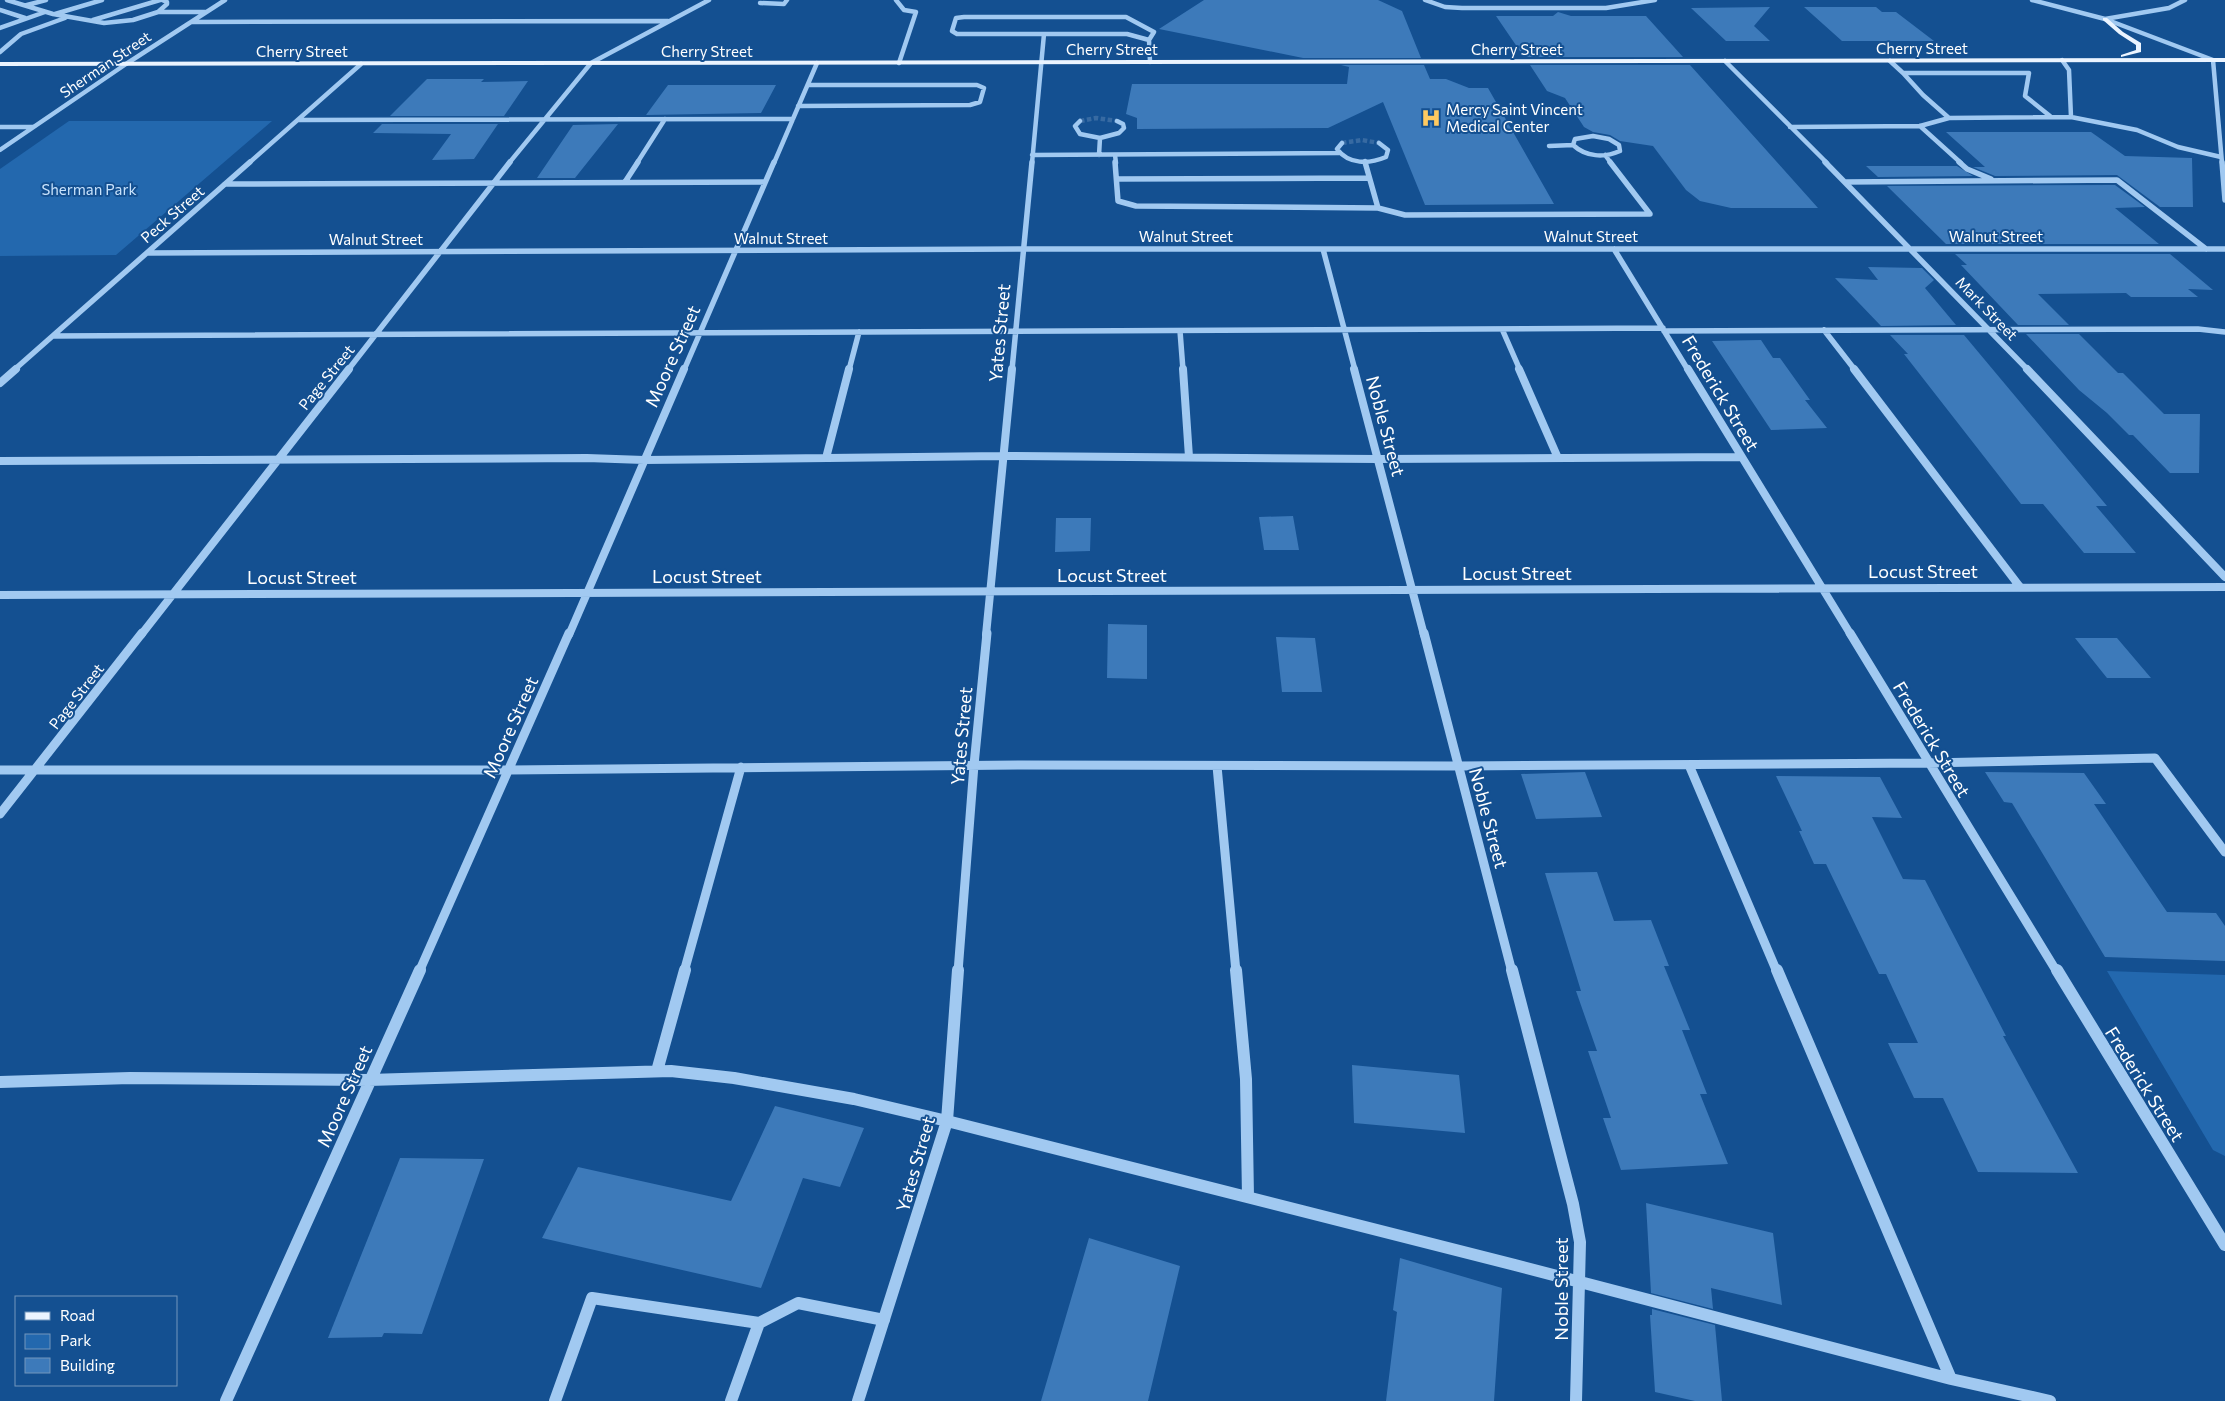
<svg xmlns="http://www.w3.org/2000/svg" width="2225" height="1401" viewBox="0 0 2225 1401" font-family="Commissioner,sans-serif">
<rect width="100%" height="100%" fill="#145091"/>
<path fill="#2368ae" d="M 69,121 L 272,121 L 116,255 L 0,256 L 0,169 Z
M 2107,971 L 2225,975 L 2225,1156 L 2213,1150 Z"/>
<path fill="#3d7aba" d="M 1204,0 L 1378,0 L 1402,11 L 1421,58 L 1303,58 L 1159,29 Z
M 1770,7 L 1754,26 L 1770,41 L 1726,41 L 1691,8 Z
M 1804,7 L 1876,7 L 1882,12 L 1896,12 L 1934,41 L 1842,41 Z
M 1558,12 L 1571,16 L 1646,16 L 1683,57 L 1524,57 L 1496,16 L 1553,16 Z
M 1341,65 L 1424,65 L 1430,79 L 1446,79 L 1469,88 L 1488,88 L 1554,204 L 1425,205 L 1383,102 L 1328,128 L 1137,129 L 1137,118 L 1126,114 L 1132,84 L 1347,84 L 1349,67 Z
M 1530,65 L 1690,65 L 1818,208 L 1731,208 L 1700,201 L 1686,190 L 1653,146 L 1620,141 L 1610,135 L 1593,132 L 1584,127 L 1565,98 L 1547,91 Z
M 427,79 L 484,79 L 481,82 L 528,81 L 504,116 L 390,116 Z
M 668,85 L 776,85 L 761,113 L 646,115 Z
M 382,124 L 498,124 L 474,159 L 432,160 L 451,134 L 373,133 Z
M 618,124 L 575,178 L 537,178 L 573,125 Z
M 1946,132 L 2091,132 L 2125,156 L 2192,158 L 2193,207 L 2160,207 L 2117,175 L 1995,176 L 1973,167 L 1985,167 Z
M 1866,166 L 1957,166 L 1973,176 L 1878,177 Z
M 2115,185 L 2145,207 L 2115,208 L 2159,244 L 1946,244 L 1887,186 Z
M 1955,254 L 2170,254 L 2213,290 L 2188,289 L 2198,297 L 2131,297 L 2126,293 L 2038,294 L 2069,325 L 2018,325 L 1961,265 L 1967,265 Z
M 1868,267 L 1922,268 L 1934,280 L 1925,288 L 1956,325 L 1881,326 L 1835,278 L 1878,280 Z
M 2026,334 L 2079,334 L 2118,373 L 2123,373 L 2164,414 L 2200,414 L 2199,473 L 2170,473 L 2133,435 L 2129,435 L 2107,413 L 2079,390 Z
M 1890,335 L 1964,335 L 2107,506 L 2096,506 L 2136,553 L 2084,553 L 2043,504 L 2021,504 L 1904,354 L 1908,354 Z
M 1761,340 L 1773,358 L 1780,358 L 1810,400 L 1805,400 L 1827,428 L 1771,430 L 1712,341 Z
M 1293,516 L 1299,550 L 1264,550 L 1259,517 Z
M 1056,518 L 1091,518 L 1090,551 L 1055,552 Z
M 1108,624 L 1147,625 L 1147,679 L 1107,678 Z
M 1276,637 L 1315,638 L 1322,692 L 1282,692 Z
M 2075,638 L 2117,638 L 2151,678 L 2107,678 Z
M 1585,772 L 1602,817 L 1536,819 L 1521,774 Z
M 1985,772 L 2084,773 L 2106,804 L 2094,804 L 2167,912 L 2216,913 L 2225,926 L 2225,961 L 2105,957 L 2012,803 L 2004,802 Z
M 1776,776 L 1880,777 L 1902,818 L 1872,817 L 1903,879 L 1925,880 L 2006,1036 L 2003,1036 L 2078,1173 L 1978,1172 L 1943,1098 L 1914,1098 L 1888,1043 L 1918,1043 L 1886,974 L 1879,974 L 1826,864 L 1814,864 L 1799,831 L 1802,831 Z
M 1597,872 L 1614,921 L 1651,920 L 1669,966 L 1664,966 L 1690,1030 L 1682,1030 L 1707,1094 L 1700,1094 L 1728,1164 L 1621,1170 L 1603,1118 L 1611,1118 L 1588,1051 L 1597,1051 L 1576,991 L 1581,991 L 1545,873 Z
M 1352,1065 L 1459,1075 L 1465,1133 L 1354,1123 Z
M 775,1106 L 864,1128 L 840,1187 L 803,1178 L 761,1288 L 542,1238 L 578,1167 L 731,1201 Z
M 400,1158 L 484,1159 L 422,1334 L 384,1333 L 382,1337 L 328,1338 Z
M 1646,1203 L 1773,1233 L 1782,1305 L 1711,1288 L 1713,1309 L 1651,1293 Z
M 1089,1238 L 1180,1266 L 1148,1401 L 1041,1401 Z
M 1400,1258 L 1502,1288 L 1494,1401 L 1386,1401 L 1397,1312 L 1393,1310 Z
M 1652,1309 L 1715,1325 L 1722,1401 L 1695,1401 L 1655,1392 L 1650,1315 L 1652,1315 Z"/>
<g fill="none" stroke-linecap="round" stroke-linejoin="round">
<path stroke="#376aa2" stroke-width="4.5" stroke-dasharray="4.5 2.5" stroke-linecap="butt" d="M 1080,121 L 1096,118 L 1117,121
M 1342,143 L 1362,140 L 1379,143"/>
<path stroke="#a1c9f1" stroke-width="4.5" d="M 7,0 L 53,14 L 104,23 L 133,20 L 158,12 L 205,12
M 896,0 L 904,10 L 916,12 L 899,63
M 1425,0 L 1445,7 L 1462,8 L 1606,8 L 1655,0
M 2032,0 L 2105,19
M 2185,0 L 2169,8 L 2105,19 L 2213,60 L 2222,163
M 760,3 L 784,4 L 787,0
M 27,5 L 46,0
M 0,10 L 25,18
M 158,12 L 167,4 L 167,2 L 162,0
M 55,14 L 102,0
M 964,17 L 1126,17 L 1154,32 L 1149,40 L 1127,34 L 957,34 L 952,31 L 956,18 Z
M 93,20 L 160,0
M 191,22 L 668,21
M 0,28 L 45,12
M 1149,40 L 1150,62
M 0,52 L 21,34 L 65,18
M 2062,60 L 2069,70 L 2071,117 L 2137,130 L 2178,147 L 2221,157
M 1725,61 L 1827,163
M 1890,61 L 1903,73
M 798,106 L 970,105 L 980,102 L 984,88 L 977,85 L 808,85
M 2050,116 L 2025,96 L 2029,73 L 1903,73 L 1923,95 L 1949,118 L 2071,117
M 298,120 L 793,119
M 1080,121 L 1075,126 L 1080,134 L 1100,138
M 1920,126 L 1961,163
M 0,127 L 33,127
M 1790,127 L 1920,126 L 1949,118
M 1593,136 L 1609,139 L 1619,145 L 1620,151 C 1604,158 1586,157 1573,145 L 1575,139 Z
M 1342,143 L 1337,149 C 1349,165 1369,164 1386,157 L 1388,150 L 1379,143
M 1549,146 L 1573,145
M 0,150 L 126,64 L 225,0
M 1032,155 L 1339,153
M 1099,155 L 1100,138 L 1119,133 L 1124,128 L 1123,124 L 1117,121
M 1115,155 L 1116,163
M 1605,155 L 1611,163
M 1365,161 L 1366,163
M 249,163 L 361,64
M 509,163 L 591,63 L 709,0
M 637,163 L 665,119
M 774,163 L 817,63
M 1032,163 L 1044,34"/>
<path stroke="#a1c9f1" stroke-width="5.5" d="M 1115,162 L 1118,201 L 1136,206 L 1378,208 L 1365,162
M 1825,162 L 2028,370
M 1959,162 L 1967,169 L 1991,179
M 2222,162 L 2225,200
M 1117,179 L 1369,178
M 625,182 L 638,162
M 1845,182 L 2117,180 L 2206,249
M 225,184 L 765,182
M 1378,208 L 1405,215 L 1650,214 L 1610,162
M 1323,249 L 1355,370
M 1614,249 L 1688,370
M 147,253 L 1023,249 L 2225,249
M 1502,329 L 1520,370
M 1824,330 L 1855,370
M 1180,331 L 1183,370
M 1664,331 L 2198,329 L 2225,332
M 53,336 L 1663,328
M 14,370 L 250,162
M 348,370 L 510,162
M 684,370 L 774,162
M 849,370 L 859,332
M 1012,370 L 1032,162"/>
<path stroke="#a1c9f1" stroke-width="8" d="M 1183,369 L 1189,457
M 1354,369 L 1424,635
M 1519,369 L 1558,458
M 1688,369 L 1851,635
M 1854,369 L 2020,587
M 2027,369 L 2225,577
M 0,383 L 16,369
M 826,458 L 849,369
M 0,461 L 587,458 L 644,460 L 1003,456 L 1378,459 L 1741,457
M 0,595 L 2225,587
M 141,635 L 349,369
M 569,635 L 684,369
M 986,635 L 1012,369"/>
<path stroke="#a1c9f1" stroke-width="9" d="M 1424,633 L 1512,972
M 1850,633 L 2057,972
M 1689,765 L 1777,972
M 1217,766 L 1236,972
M 0,770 L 510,770 L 1021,765 L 1458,766 L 1928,763 L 2155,758 L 2225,852
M 0,814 L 142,633
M 419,972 L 569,633
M 684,972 L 741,767
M 958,972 L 974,765 L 987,633"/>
<path stroke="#a1c9f1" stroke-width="12" d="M 1236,970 L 1246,1079 L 1248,1197
M 1512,970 L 1573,1204 L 1580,1242 L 1576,1401
M 1777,970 L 1951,1379
M 2057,970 L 2225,1245
M 657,1071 L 685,970
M 0,1082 L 130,1078 L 369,1080 L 671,1071 L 734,1078 L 854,1099 L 947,1121 L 1515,1265 L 1951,1379 L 2050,1401
M 226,1401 L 420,970
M 555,1401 L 592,1298 L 759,1323 L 798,1303 L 884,1320
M 731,1401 L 759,1323
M 858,1401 L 947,1121 L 958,970"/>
<path fill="#ebf4ff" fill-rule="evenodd" d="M 2103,18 L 2107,18 L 2123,32 L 2141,43 L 2141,52 L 2121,57 L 2121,55 L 2136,50 L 2136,45 L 2119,34 L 2103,20 Z
M 2225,58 L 2225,62 L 0,66 L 0,62 Z"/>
</g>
<defs>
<symbol id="hospital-bare" viewBox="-9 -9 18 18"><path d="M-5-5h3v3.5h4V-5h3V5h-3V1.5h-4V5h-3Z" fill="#ffca61" stroke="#145091" stroke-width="2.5" paint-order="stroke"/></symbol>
</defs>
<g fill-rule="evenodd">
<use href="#hospital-bare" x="1417" y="104" width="28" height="28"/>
</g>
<g text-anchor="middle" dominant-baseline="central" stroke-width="4" stroke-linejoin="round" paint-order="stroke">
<g font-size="15" fill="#fff" stroke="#145091">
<text x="1922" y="48">Cherry Street</text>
<text x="1112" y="49">Cherry Street</text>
<text x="1517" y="49">Cherry Street</text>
<text x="302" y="51">Cherry Street</text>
<text x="707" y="51">Cherry Street</text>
<text transform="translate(105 64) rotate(-34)">Sherman Street</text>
<text transform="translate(172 214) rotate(-41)">Peck Street</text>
<text x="1186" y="236">Walnut Street</text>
<text x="1591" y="236">Walnut Street</text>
<text x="1996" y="236">Walnut Street</text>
<text x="781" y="238">Walnut Street</text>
<text x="376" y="239">Walnut Street</text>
<text transform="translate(1987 308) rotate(46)">Mark Street</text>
<text transform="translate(326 377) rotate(-51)">Page Street</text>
<text transform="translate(76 696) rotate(-52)">Page Street</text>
</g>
<g font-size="15" fill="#fff" stroke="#145091" text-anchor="start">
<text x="1446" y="109">Mercy Saint Vincent<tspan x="1446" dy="17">Medical Center</tspan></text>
</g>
<g font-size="15" fill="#c8e2fc" stroke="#145091">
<text x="89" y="189">Sherman Park</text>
</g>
<g font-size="18" fill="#fff" stroke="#145091">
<text transform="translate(999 333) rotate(-85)">Yates Street</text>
<text transform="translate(672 356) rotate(-66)">Moore Street</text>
<text transform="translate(1721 393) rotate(59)">Frederick Street</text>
<text transform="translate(1386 426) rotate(75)">Noble Street</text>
<text x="1923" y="571">Locust Street</text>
<text x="1517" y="573">Locust Street</text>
<text x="1112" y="575">Locust Street</text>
<text x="707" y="576">Locust Street</text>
<text x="302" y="577">Locust Street</text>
<text transform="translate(510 727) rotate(-66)">Moore Street</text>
<text transform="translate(961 736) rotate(-85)">Yates Street</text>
<text transform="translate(1932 739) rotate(59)">Frederick Street</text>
<text transform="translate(1489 818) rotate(75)">Noble Street</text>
<text transform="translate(2145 1084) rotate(58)">Frederick Street</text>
<text transform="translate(344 1096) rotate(-66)">Moore Street</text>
<text transform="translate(915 1164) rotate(-74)">Yates Street</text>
<text transform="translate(1561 1289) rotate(-90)">Noble Street</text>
</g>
</g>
<rect x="15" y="1296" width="162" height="90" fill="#145091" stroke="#7296bd"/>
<rect x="25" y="1312" width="25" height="8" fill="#ebf4ff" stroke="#7296bd"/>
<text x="60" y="1321" font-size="15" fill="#ffffff">Road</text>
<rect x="25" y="1334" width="25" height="15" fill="#2368ae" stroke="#7296bd"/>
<text x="60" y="1346" font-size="15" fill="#ffffff">Park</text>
<rect x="25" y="1358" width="25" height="15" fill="#3d7aba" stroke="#7296bd"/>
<text x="60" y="1371" font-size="15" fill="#ffffff">Building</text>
</svg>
